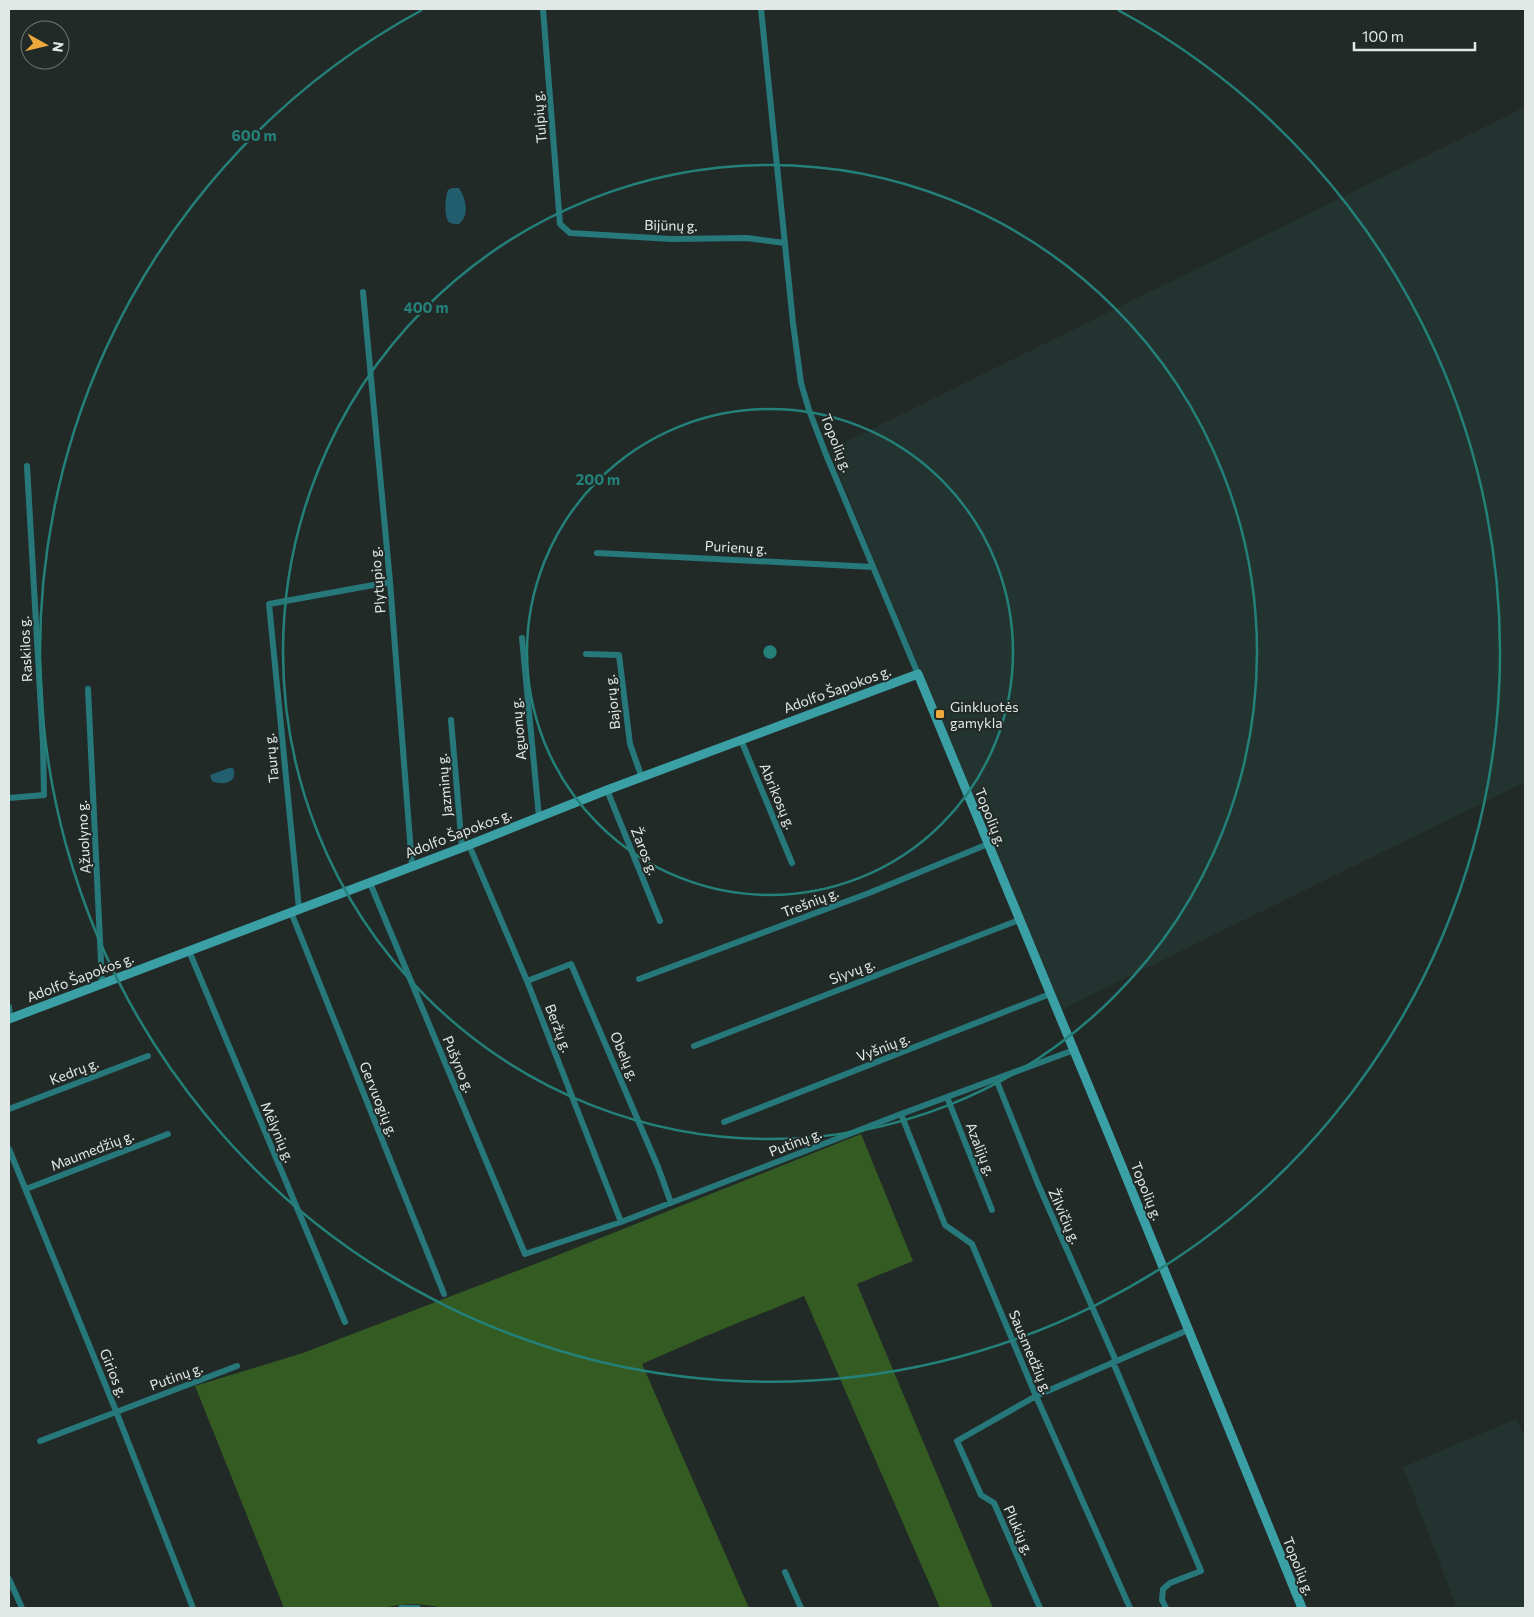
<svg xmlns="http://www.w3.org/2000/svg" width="1534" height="1617" viewBox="0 0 1534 1617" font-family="Commissioner,sans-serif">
<rect width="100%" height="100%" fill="#222a28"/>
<path fill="#23332f" d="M 1525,107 L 1525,782 L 1061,1010 L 829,450 Z
M 1516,1419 L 1525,1437 L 1525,1608 L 1457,1608 L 1403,1467 Z"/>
<path fill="#345b22" d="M 861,1134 L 913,1261 L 857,1284 L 993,1608 L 940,1608 L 804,1296 L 706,1336 L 642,1364 L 749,1608 L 442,1608 C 422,1603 404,1603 383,1608 L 284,1608 L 195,1386 L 303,1353 L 548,1259 Z"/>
<path fill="#235e6f" d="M 453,188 L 459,188 C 466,199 470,215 459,224 C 456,224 453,224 450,223 C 444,219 445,200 447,193 C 448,189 449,189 453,188 Z
M 229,768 L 233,768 C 239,783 222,786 212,781 L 210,775 Z"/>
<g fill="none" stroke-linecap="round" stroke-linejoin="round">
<path stroke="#26787b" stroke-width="6" d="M 543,9 L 560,224 L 570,233 L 671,239 L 747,238 L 785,243
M 761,9 L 793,323 L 801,383 L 809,410 L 825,452 L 918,674
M 363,292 L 390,582 L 412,866
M 597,553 L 873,567
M 522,638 L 539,817
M 586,654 L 619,655 L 630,744 L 642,778
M 88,689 L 102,983
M 451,720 L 462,848
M 741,740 L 792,863
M 607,790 L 660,921
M 9,798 L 44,795 L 43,745 L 27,466
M 469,845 L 527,981 L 621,1222
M 370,883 L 525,1254 L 621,1222 L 901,1114 L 1074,1050
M 299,909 L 269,604 L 390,582
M 291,912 L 444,1294
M 189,951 L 345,1322
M 639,979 L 869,893 L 988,844
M 527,981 L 571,964 L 658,1167 L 671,1203
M 9,1007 L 10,1018
M 694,1046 L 1019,920
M 996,1079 L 1038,1184 L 1116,1361
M 947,1097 L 992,1210
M 9,1109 L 148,1056
M 901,1114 L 945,1225 L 972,1244 L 1036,1396 L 1130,1608
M 724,1122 L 1050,994
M 9,1149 L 116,1411 L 193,1608
M 26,1189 L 168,1134
M 1113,1362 L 1201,1571 L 1170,1583 L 1163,1589 L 1162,1600 L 1166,1608
M 40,1441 L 237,1366
M 785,1572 L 801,1608
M 9,1579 L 22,1608
M 401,1608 L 418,1608
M 1040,1608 L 994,1503 L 981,1495 L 957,1441 L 1036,1396 L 1188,1330"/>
<path stroke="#3ba0a5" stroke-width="9" d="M 9,1019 L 469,845 L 607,790 L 918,674 L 1116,1152 L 1302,1608"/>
</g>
<g fill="none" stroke="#24817a" stroke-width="2.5">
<circle cx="770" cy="652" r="243"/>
<circle cx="770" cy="652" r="487"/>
<path d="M1118 10A730 730 0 1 1 422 10"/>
</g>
<rect fill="#eda83b" stroke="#222a28" stroke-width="2" x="935" y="709" width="10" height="10" rx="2.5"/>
<g text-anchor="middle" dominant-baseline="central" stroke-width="4" stroke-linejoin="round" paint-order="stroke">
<g font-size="14" fill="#e2e8e6" stroke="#222a28">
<text transform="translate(539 117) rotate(-95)">Tulpių g.</text>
<text transform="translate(671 225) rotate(1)">Bijūnų g.</text>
<text transform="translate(837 443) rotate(68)">Topolių g.</text>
<text transform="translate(736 547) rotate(3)">Purienų g.</text>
<text transform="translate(377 580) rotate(-95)">Plytupio g.</text>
<text transform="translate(25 649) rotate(-93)">Raskilos g.</text>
<text transform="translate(837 689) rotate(-20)">Adolfo Šapokos g.</text>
<text transform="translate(612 702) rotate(-96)">Bajorų g.</text>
<text transform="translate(518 729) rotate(-95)">Aguonų g.</text>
<text transform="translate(271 758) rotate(-96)">Taurų g.</text>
<text transform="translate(444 785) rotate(-95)">Jazminų g.</text>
<text transform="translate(778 796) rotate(67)">Abrikosų g.</text>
<text transform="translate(991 817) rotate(68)">Topolių g.</text>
<text transform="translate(458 833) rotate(-21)">Adolfo Šapokos g.</text>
<text transform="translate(83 837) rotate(-93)">Ąžuolyno g.</text>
<text transform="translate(645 851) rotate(68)">Žaros g.</text>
<text transform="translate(810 902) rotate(-21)">Trešnių g.</text>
<text transform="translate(852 971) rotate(-21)">Slyvų g.</text>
<text transform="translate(80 977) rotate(-21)">Adolfo Šapokos g.</text>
<text transform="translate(559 1028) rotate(69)">Beržų g.</text>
<text transform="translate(883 1047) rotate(-21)">Vyšnių g.</text>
<text transform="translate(625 1056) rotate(67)">Obelų g.</text>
<text transform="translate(459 1064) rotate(67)">Pušyno g.</text>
<text transform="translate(74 1071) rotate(-21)">Kedrų g.</text>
<text transform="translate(379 1099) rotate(68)">Gervuogių g.</text>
<text transform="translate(278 1132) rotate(67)">Mėlynių g.</text>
<text transform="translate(795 1142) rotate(-21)">Putinų g.</text>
<text transform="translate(981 1149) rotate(68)">Azalijų g.</text>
<text transform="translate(92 1150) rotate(-21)">Maumedžių g.</text>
<text transform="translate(1147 1191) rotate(68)">Topolių g.</text>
<text transform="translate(1065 1216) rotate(66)">Žilvičių g.</text>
<text transform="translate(1031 1352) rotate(67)">Sausmedžių g.</text>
<text transform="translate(114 1373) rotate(68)">Girios g.</text>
<text transform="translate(176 1376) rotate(-20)">Putinų g.</text>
<text transform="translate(1019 1530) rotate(66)">Plukių g.</text>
<text transform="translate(1299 1566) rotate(68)">Topolių g.</text>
</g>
<g font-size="14" fill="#e2e8e6" stroke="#222a28" text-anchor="start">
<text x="950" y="706">Ginkluotės<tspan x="950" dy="16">gamykla</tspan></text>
</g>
</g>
<circle cx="770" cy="652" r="8" fill="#24817a" stroke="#222a28" stroke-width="2.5"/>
<g font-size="15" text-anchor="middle" font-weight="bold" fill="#24817a" stroke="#222a28" stroke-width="4" stroke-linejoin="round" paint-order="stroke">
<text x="254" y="141">600 m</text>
<text x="426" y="313">400 m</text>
<text x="598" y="485">200 m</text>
</g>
<rect width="1534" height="1617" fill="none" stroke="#e2e8e6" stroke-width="20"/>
<g transform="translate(45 45) rotate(98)"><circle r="24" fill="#222a28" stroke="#6f7674"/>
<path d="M0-4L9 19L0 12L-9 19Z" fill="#eda83b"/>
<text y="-8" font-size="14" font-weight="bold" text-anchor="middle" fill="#e2e8e6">N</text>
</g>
<path d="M1354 42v8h121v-8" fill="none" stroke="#e2e8e6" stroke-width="2.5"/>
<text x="1362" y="42" font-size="15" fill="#e2e8e6" stroke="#222a28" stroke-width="4" paint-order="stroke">100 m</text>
</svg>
